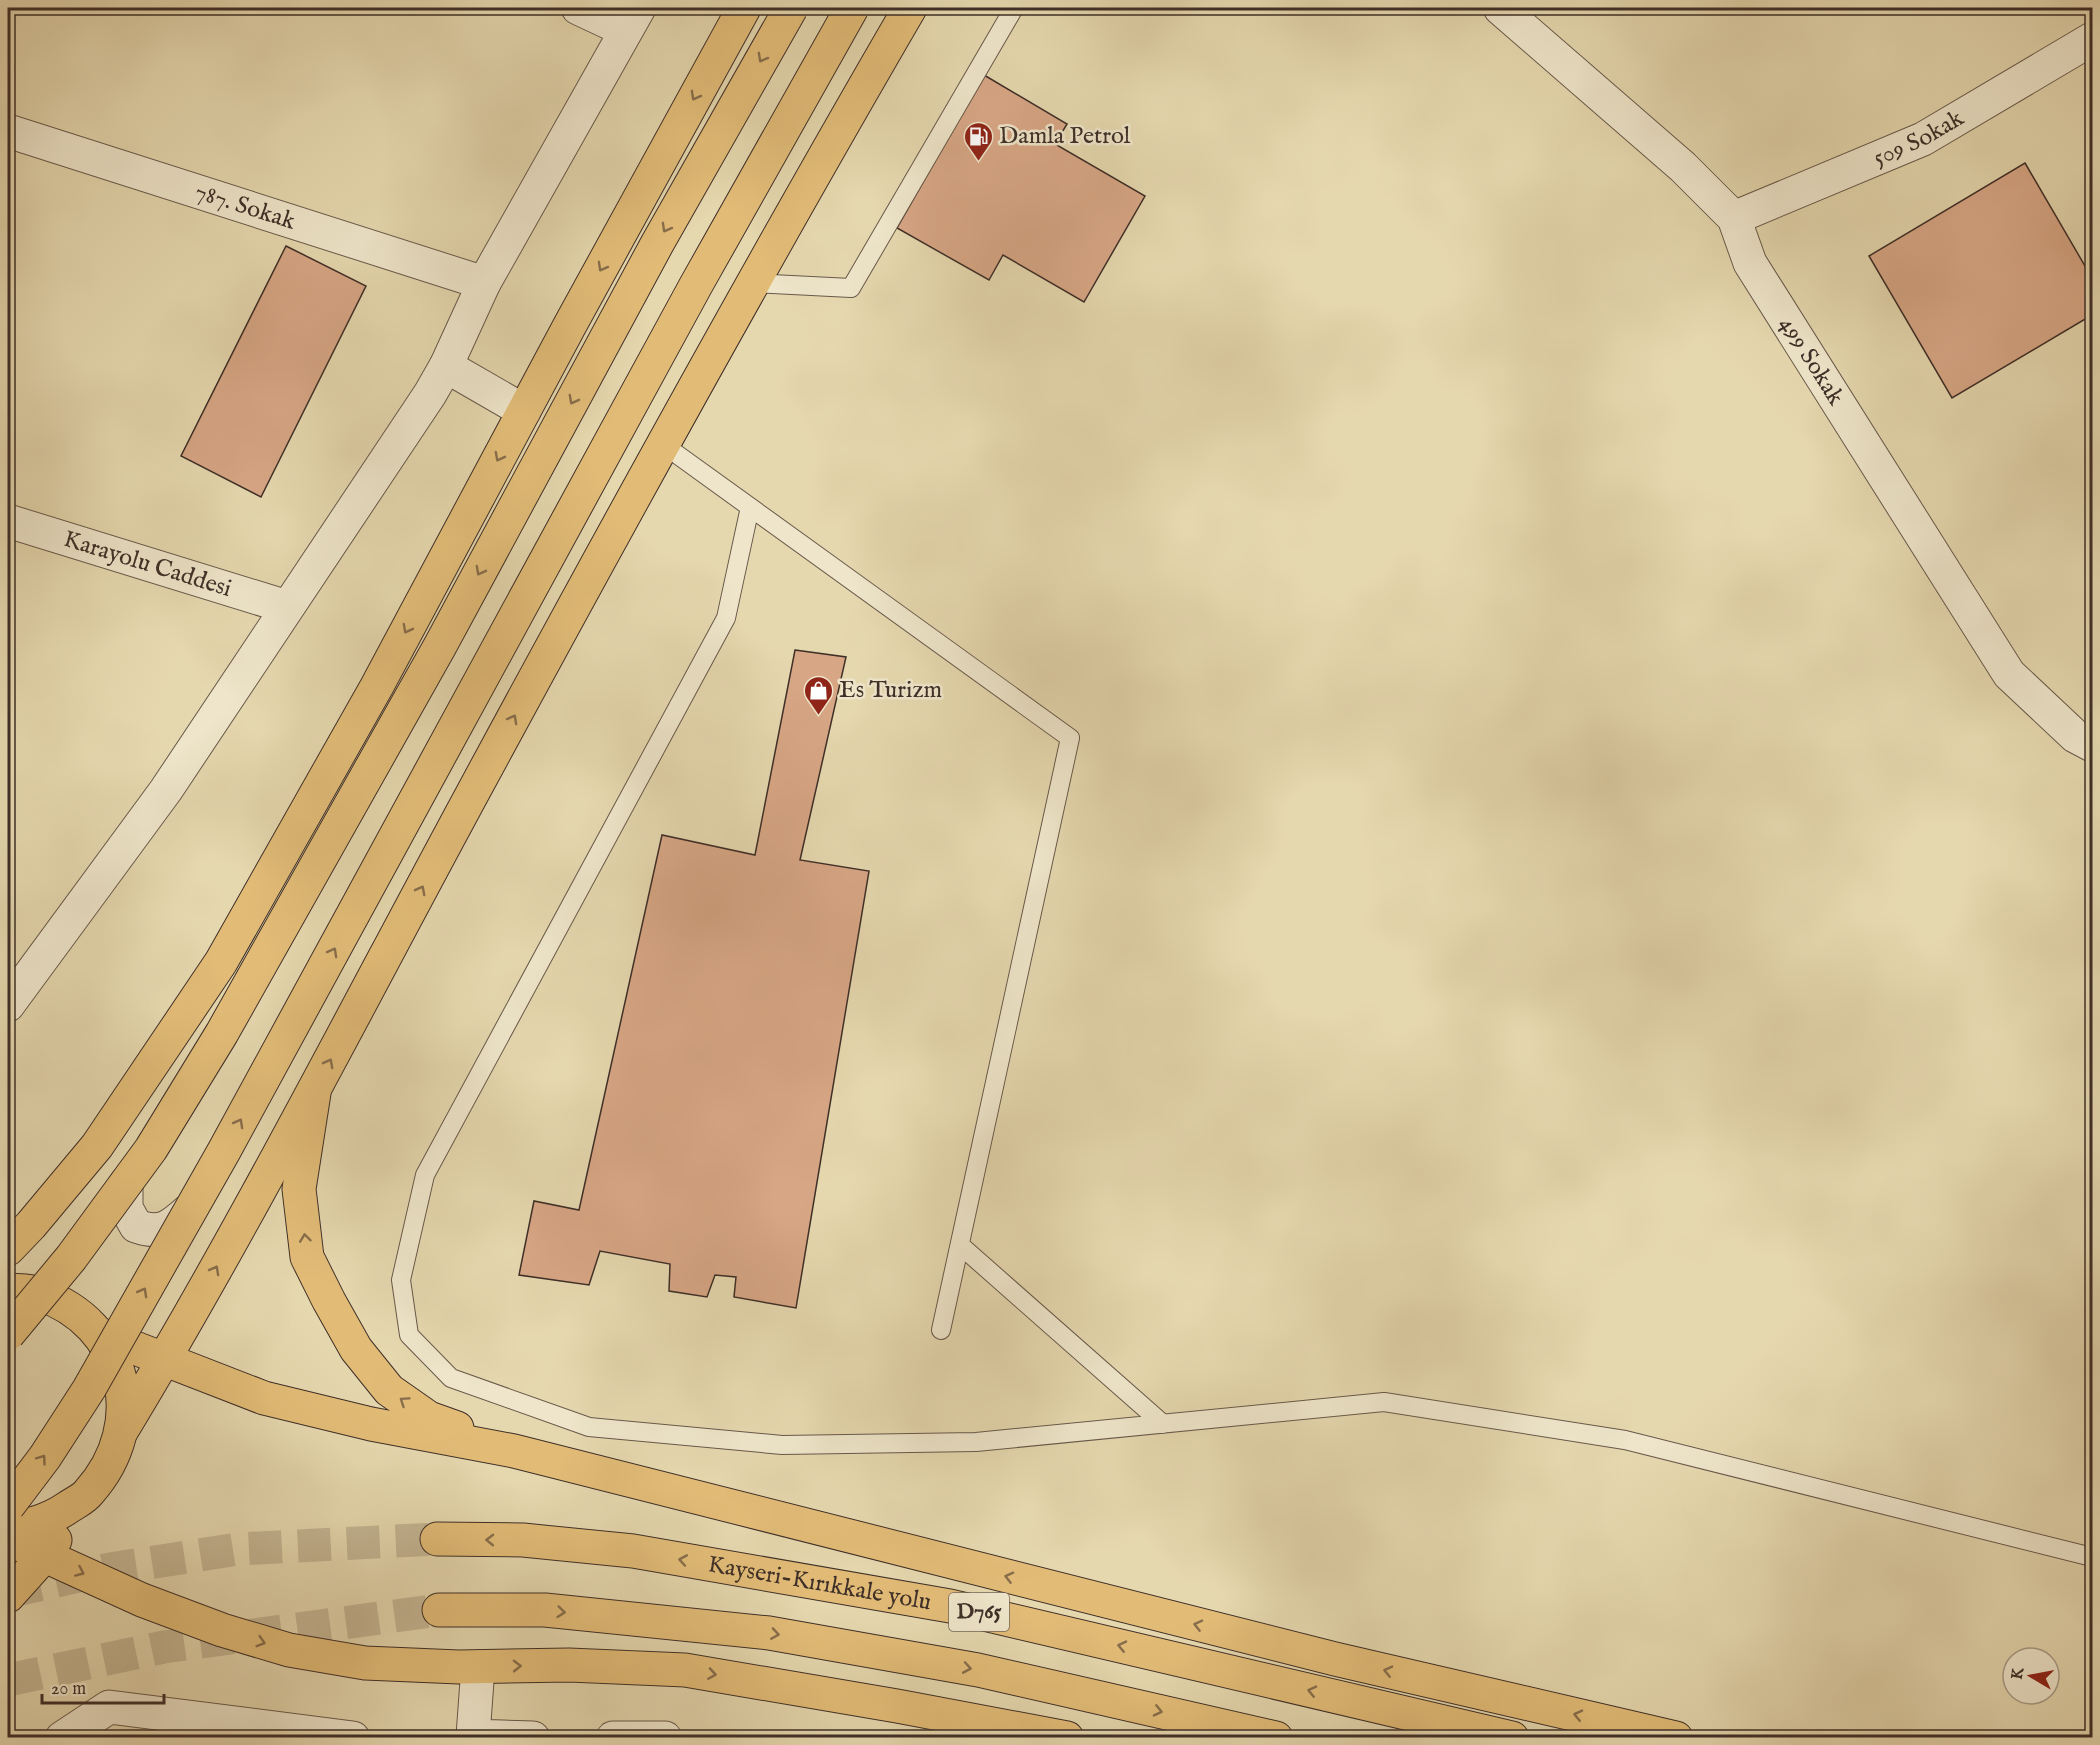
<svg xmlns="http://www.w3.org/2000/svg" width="2100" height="1745" viewBox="0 0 2100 1745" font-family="'IM FELL English',serif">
<rect width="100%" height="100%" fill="#e5d7ae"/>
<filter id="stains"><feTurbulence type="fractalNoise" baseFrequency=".00333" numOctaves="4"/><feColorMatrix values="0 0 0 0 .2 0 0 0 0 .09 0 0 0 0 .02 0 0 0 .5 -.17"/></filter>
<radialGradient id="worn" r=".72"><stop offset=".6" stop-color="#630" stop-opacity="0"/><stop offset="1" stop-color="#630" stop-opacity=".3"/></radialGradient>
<path fill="#d7a685" stroke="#3e2f28" stroke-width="1.5" d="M 984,75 L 1067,124 L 1055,144 L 1145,196 L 1084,302 L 1003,255 L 989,280 L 897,228 Z
M 2025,163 L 2092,278 L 2092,315 L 1952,398 L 1869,256 Z
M 286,246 L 366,286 L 261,497 L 181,456 Z
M 795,650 L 846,657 L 800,860 L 869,871 L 796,1308 L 734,1297 L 736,1277 L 715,1275 L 707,1297 L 669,1291 L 670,1264 L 600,1251 L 589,1285 L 519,1275 L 534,1201 L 579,1210 L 662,835 L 755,855 Z"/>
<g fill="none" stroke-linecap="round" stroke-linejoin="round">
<path stroke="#c4b593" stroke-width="33" stroke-dasharray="33 16" stroke-linecap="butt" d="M 8,1592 L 110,1569 L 238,1549 L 437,1539
M 8,1680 L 164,1647 L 439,1610"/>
<defs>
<path id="service" d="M 753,283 L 851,288 L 1014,8
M 664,445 L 1070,738 L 941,1330
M 750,507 L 726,618 L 425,1175 L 401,1280 L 409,1335 L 451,1378 L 589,1427 L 782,1445 L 976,1442 L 1384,1402 L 1625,1440 L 2092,1557
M 960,1245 L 1163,1424"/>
<g id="minor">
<path d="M 578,8 L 625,30"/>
<path id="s1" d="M 1500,8 L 1683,167 L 1734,218 L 1750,263 L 2009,674 L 2075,736 L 2092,745"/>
<path id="s2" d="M 8,131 L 484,283"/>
<path id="s3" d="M 1734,218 L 1923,139 L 2092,39"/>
<path d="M 446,366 L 484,283 L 639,8"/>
<path d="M 126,1183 L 126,1208 L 136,1226 C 161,1235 170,1227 188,1211"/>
<path d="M 478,1667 L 473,1736 L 533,1738"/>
<path d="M 62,1738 L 109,1707 L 353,1738"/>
<path d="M 613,1738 L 665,1738"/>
</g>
<g id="tertiary">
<path id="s4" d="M 8,521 L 287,607"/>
<path d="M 8,1005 L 166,790 L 430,394 L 446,366 L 524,411"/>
</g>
<path id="primary" d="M 8,1249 L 31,1225 L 97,1146 L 221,962 L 377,686 L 570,325 L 744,8
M 122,1430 C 249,1220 360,1001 477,785 C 618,524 761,264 910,8"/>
<g id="trunk">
<path d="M 314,1093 L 299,1189 L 307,1257 L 329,1301 L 356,1349 L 389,1390 L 429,1418 L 457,1428"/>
<path d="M 8,1290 C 18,1291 30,1290 39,1294 C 127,1323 150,1424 89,1492 C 84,1499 74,1503 67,1508 C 51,1519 27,1528 8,1526"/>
<path d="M 99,1334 L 264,1398 L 371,1424 L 514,1451 L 1335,1659 L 1676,1738"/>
<path d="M 8,1539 L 142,1600 L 222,1630 L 289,1650 L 365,1663 L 459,1667 L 569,1665 L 685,1670 L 897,1706 L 1067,1738"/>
<path id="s5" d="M 437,1539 L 523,1540 L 633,1551 L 950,1606 L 1512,1738"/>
<path d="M 8,1596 L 44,1556 L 55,1540"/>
<path d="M 439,1610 L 545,1610 L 769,1633 L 978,1670 L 1276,1738"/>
</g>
</defs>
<use href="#service" stroke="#68594a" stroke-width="20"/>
<use href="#minor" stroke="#68594a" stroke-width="35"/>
<use href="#tertiary" stroke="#68594a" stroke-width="35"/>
<use href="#primary" stroke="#3e2f28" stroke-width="35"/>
<use href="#trunk" stroke="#3e2f28" stroke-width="35"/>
<use href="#service" stroke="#eee5ca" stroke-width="18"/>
<use href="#minor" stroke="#eee5ca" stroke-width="33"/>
<use href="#tertiary" stroke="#eee5ca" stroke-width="33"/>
<use href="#primary" stroke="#e2bc77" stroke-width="33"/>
<use href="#trunk" stroke="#e2bc77" stroke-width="33"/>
<defs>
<path id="primary-bridge" d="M 8,1334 L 71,1258 L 151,1149 L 222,1033 L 440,646 L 657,244 L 791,8
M 8,1506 L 45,1457 L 89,1389 L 224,1151 L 696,285 L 852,8"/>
</defs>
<use href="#primary-bridge" stroke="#3e2f28" stroke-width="35" stroke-linecap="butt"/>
<use href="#primary-bridge" stroke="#e2bc77" stroke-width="33"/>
</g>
<defs><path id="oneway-chevron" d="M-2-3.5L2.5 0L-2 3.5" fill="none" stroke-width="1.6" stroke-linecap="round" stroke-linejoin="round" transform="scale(1.5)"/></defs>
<g stroke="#886e4c">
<use href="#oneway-chevron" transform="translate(762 58) rotate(119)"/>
<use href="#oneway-chevron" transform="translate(695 96) rotate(119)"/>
<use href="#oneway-chevron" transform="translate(666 228) rotate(119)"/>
<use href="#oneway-chevron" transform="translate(602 267) rotate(119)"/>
<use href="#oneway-chevron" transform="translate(573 400) rotate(118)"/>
<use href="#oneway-chevron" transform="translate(499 457) rotate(118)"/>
<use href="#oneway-chevron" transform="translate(480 571) rotate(118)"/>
<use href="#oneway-chevron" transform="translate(407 629) rotate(118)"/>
<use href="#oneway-chevron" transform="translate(513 719) rotate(-61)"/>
<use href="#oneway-chevron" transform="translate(421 890) rotate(-62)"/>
<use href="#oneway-chevron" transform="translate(333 952) rotate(-61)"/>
<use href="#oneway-chevron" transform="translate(329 1063) rotate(-62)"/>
<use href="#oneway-chevron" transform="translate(239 1123) rotate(-61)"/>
<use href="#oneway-chevron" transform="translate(305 1238) rotate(-97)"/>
<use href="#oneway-chevron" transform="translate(215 1270) rotate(-61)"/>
<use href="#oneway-chevron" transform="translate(143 1292) rotate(-61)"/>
<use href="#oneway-chevron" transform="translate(404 1401) rotate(-146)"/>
<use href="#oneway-chevron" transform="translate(42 1459) rotate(-54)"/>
<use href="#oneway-chevron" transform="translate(490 1540) rotate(-179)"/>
<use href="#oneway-chevron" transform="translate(683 1560) rotate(-170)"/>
<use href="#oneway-chevron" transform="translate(80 1572) rotate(24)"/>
<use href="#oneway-chevron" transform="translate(1009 1577) rotate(-166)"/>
<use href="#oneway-chevron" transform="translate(561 1612) rotate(6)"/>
<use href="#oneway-chevron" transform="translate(1198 1625) rotate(-166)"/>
<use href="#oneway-chevron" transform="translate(775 1634) rotate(9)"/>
<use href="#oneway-chevron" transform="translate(261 1642) rotate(17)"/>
<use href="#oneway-chevron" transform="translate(1122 1646) rotate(-167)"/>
<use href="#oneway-chevron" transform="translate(517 1666) rotate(-1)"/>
<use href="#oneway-chevron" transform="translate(967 1668) rotate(10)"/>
<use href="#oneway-chevron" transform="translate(1388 1671) rotate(-167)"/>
<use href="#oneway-chevron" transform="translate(712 1674) rotate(9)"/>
<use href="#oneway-chevron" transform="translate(1312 1691) rotate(-167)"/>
<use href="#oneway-chevron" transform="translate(1158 1711) rotate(13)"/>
<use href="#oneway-chevron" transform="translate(1578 1715) rotate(-167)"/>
</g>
<defs>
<symbol id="fuel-pin" viewBox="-11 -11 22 30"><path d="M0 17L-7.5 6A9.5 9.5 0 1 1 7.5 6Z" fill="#8f2418" stroke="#eee5ca"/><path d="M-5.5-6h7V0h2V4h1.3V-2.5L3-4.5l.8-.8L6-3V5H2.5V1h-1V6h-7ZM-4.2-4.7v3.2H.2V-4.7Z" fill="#fff"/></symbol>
<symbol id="shop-pin" viewBox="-11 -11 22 30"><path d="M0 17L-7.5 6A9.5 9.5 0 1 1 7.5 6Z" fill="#8f2418" stroke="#eee5ca"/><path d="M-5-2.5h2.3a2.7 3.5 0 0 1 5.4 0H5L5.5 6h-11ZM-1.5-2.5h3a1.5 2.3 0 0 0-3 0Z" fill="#fff"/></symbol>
</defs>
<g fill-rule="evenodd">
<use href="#fuel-pin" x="962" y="120" width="33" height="45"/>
<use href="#shop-pin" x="802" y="674" width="33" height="45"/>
</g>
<g text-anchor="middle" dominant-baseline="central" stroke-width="5" stroke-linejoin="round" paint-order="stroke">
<rect fill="#eee5ca" stroke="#736659" stroke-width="1.5" x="949" y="1593" width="60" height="38" rx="4.5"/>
<g font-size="22" font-weight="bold" fill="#3e2f28">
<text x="979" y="1612">D765</text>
</g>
<g font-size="24" fill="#3e2f28" stroke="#eee5ca" text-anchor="start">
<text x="999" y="136">Damla Petrol</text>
<text x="839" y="690">Es Turizm</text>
</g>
<g font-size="24" fill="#3e2f28" stroke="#eee5ca">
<text stroke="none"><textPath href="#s3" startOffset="201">509 Sokak</textPath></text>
<text stroke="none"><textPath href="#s2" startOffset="249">787. Sokak</textPath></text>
<text stroke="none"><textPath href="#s1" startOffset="478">499 Sokak</textPath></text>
<text stroke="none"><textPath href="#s4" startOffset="146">Karayolu Caddesi</textPath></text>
<text stroke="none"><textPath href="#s5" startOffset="386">Kayseri-Kırıkkale yolu</textPath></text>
</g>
</g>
<rect width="2100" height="1745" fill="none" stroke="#e5d7ae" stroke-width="30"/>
<rect x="9" y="9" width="2082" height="1727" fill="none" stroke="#3e2f28" stroke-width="3"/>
<rect x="15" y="15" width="2070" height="1715" fill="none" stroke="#3e2f28" stroke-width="1.5"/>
<g transform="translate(2031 1676) rotate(280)"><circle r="28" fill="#eee5ca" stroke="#a89c89" stroke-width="1.5"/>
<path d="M0-4.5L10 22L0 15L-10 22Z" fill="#8f2418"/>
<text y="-9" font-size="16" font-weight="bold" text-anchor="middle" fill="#3e2f28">K</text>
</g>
<path d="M42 1694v9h122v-9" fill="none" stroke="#3e2f28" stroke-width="3"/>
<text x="51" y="1694" font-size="18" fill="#3e2f28" stroke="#eee5ca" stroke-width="4.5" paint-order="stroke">20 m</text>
<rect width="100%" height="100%" filter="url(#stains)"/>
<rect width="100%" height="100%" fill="url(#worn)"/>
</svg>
